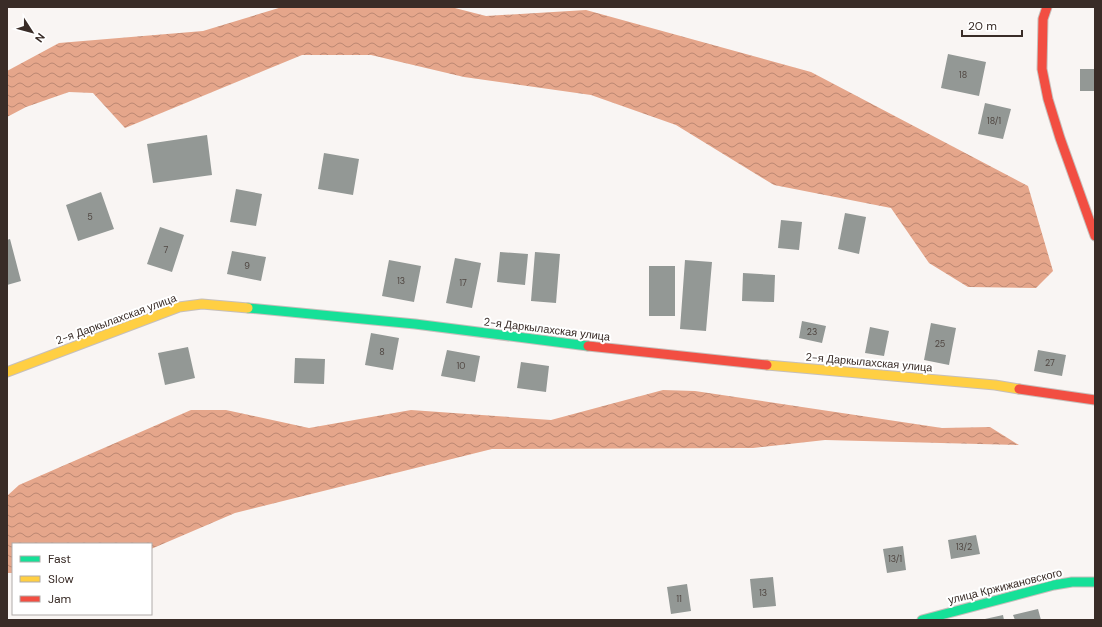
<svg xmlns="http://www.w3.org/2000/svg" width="1102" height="627" viewBox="0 0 1102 627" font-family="'DM Sans',sans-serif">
<defs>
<pattern id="water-waves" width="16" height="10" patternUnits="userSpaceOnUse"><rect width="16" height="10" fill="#e5a68b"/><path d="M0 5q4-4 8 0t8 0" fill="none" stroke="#bb8772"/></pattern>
</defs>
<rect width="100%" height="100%" fill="#f9f5f3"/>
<path fill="url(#water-waves)" d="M 282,7 L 451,7 L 486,16 L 586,10 L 811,72 L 1028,186 L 1053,271 L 1036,288 L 968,287 L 929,263 L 891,208 L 774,185 L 676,125 L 591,95 L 464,77 L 371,55 L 302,55 L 125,128 L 93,93 L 69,92 L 26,107 L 7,117 L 7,71 L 59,43 L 203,31 Z
M 663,390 L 695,391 L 942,428 L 990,427 L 1019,445 L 825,440 L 753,448 L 492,449 L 235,513 L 151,549 L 151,544 L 13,544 L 13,573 L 7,573 L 7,496 L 19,485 L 191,410 L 226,410 L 309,428 L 411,410 L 551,420 Z"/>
<path fill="#939895" d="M 948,54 L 986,62 L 979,96 L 941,88 Z
M 1080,69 L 1095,69 L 1095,91 L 1080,91 Z
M 985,103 L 1011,109 L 1003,139 L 978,134 Z
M 207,135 L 212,175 L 153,183 L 147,144 Z
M 324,153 L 359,159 L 353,195 L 318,189 Z
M 236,189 L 262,194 L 256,226 L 230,222 Z
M 101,192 L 114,229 L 78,241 L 66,205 Z
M 845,213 L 866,217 L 859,254 L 838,249 Z
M 781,220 L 802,222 L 799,250 L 778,248 Z
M 160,227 L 184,235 L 172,272 L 147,264 Z
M 10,239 L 21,281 L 7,285 L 7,240 Z
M 232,251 L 266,257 L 261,281 L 227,274 Z
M 500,252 L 528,254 L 525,285 L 497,282 Z
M 535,252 L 560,254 L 556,303 L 531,301 Z
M 455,258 L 481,263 L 472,308 L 446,303 Z
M 389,260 L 421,266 L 414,302 L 382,296 Z
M 685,260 L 712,262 L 706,331 L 680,329 Z
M 649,266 L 675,266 L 675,316 L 649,316 Z
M 743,273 L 775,275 L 774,302 L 742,301 Z
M 802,321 L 826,326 L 822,343 L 799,338 Z
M 931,323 L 956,328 L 949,365 L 924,360 Z
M 870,327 L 889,331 L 884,356 L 865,353 Z
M 371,333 L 399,338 L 393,370 L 365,365 Z
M 188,347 L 195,378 L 165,385 L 158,353 Z
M 447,350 L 480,356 L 475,382 L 441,376 Z
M 1038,350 L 1066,355 L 1062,376 L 1034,371 Z
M 295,358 L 325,359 L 324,384 L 294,383 Z
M 521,362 L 549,366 L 546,392 L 517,388 Z
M 976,535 L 980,554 L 951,559 L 948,540 Z
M 903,546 L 906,570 L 887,573 L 883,549 Z
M 773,577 L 776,606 L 753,608 L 750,579 Z
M 687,584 L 691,611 L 671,614 L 667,587 Z
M 1038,609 L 1041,620 L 1015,620 L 1013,615 Z
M 1003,615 L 1004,620 L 985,620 L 985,619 Z"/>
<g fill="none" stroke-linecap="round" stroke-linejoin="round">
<defs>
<path id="fast" d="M 248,308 L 415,324 L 588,346
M 922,620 L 1054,585 L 1072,582 L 1095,582"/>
<path id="slow" d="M 767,365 L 995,385 L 1019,389
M 7,372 L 179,307 L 202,304 L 248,308"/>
<path id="jam" d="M 1047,7 L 1043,19 L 1042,69 L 1048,99 L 1060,138 L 1095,236
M 588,346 L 767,365
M 1019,389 L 1095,400"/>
</defs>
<use href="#fast" stroke="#c6bfbb" stroke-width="11"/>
<use href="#slow" stroke="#c6bfbb" stroke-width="11"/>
<use href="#jam" stroke="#c6bfbb" stroke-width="11"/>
<use href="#fast" stroke="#16e098" stroke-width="9"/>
<use href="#slow" stroke="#ffcf43" stroke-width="9"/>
<use href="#jam" stroke="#f24e42" stroke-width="9"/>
</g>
<g text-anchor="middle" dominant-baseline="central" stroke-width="4" stroke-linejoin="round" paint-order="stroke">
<g font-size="9" fill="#504742">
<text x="963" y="75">18</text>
<text x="994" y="121">18/1</text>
<text x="90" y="217">5</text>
<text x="166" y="250">7</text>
<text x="247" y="266">9</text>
<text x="401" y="281">13</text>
<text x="463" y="283">17</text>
<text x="812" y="332">23</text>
<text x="940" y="344">25</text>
<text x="382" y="352">8</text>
<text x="1050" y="363">27</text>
<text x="461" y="366">10</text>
<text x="964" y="547">13/2</text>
<text x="895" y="559">13/1</text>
<text x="763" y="593">13</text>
<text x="679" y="599">11</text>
</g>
<g font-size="11" fill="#392c27" stroke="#fff">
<text transform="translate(116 319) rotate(-20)">2-я Даркылахская улица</text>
<text transform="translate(547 329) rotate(7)">2-я Даркылахская улица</text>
<text transform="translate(869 362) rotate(5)">2-я Даркылахская улица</text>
<text transform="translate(1005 586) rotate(-14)">улица Кржижановского</text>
</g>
</g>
<rect width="1102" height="627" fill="none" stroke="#392c27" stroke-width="16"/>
<rect x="12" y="543" width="140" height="72" fill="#ffffff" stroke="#b0aba9"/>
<rect x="20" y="556" width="20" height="6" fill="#16e098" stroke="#b0aba9"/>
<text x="48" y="563" font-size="12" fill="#392c27">Fast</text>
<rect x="20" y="576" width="20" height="6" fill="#ffcf43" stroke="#b0aba9"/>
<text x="48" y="583" font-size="12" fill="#392c27">Slow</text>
<rect x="20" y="596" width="20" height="6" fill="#f24e42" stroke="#b0aba9"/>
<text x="48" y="603" font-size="12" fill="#392c27">Jam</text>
<g transform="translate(32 32) rotate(126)" stroke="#ffffff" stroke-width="3" paint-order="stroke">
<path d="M0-3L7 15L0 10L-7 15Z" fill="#392c27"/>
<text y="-6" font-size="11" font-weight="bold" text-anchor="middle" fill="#392c27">N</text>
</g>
<path d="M962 30v6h60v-6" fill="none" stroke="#392c27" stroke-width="2"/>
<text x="968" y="30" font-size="12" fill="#392c27" stroke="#ffffff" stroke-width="3" paint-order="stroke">20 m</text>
</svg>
